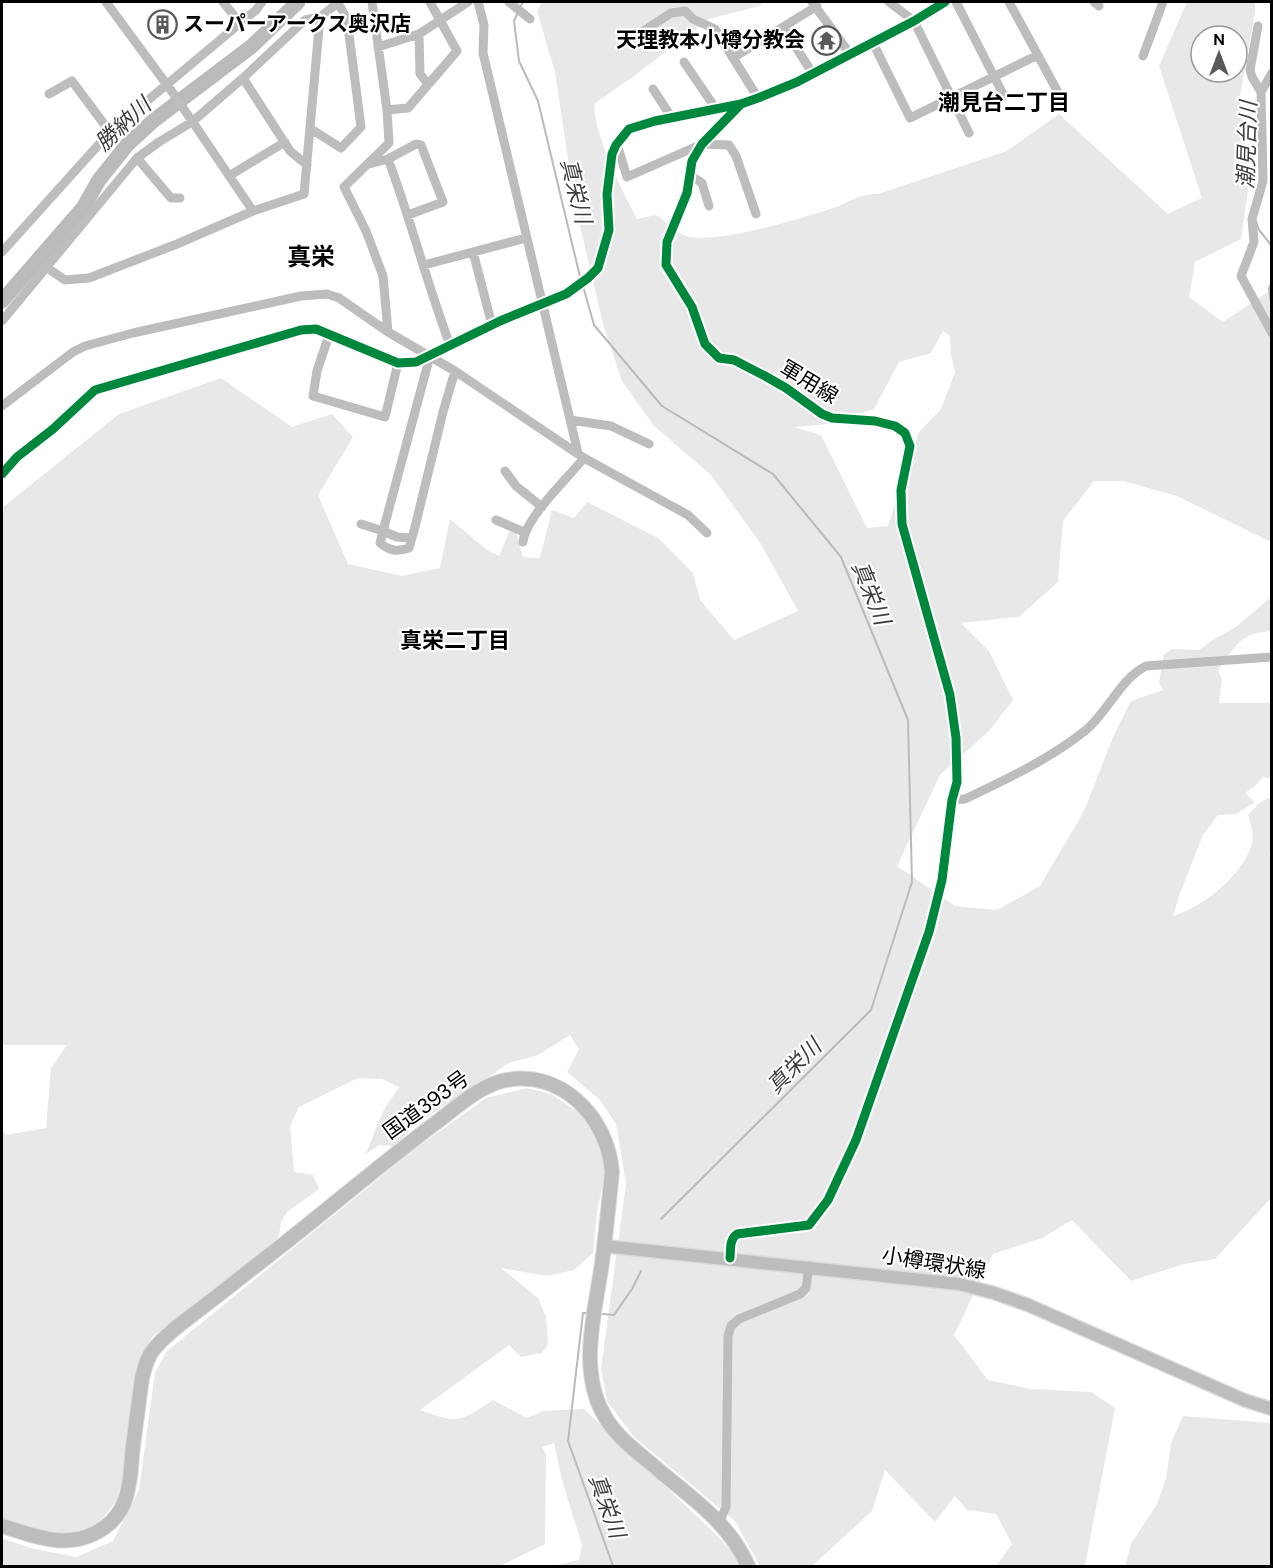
<svg xmlns="http://www.w3.org/2000/svg" width="1273" height="1568" viewBox="0 0 1273 1568" font-family="'DM Sans','Noto Sans JP',sans-serif">
<rect width="100%" height="100%" fill="#fff"/>
<path fill="#e8e8e8" fill-rule="evenodd" d="M 542,2 L 763,2 L 760,6 L 709,19 L 634,76 L 594,104 C 595,138 621,188 637,219 L 656,215 C 665,221 676,232 686,236 C 716,245 799,219 830,209 C 850,203 856,194 878,194 L 1007,151 L 1059,114 L 1168,214 L 1202,198 L 1159,66 L 1187,2 L 1255,2 L 1255,12 L 1240,96 L 1249,183 L 1241,239 L 1195,262 L 1189,297 L 1223,322 L 1271,290 L 1271,542 L 1177,496 L 1123,481 L 1094,481 L 1063,521 L 1058,582 L 1019,617 L 961,623 L 989,651 L 1013,700 L 988,732 L 940,775 L 897,866 L 955,906 L 997,910 L 1040,886 L 1084,811 L 1113,737 L 1131,701 L 1163,690 L 1159,682 L 1164,654 L 1173,649 L 1199,650 L 1216,638 L 1236,627 L 1271,597 L 1271,631 C 1240,633 1236,646 1218,670 L 1222,679 L 1219,703 L 1271,703 L 1271,779 L 1263,777 L 1255,786 L 1245,793 L 1255,802 L 1236,814 L 1218,815 L 1203,835 L 1180,893 L 1173,916 C 1203,907 1240,877 1251,847 C 1255,837 1251,825 1248,815 L 1259,803 L 1271,797 L 1272,853 L 1269,855 L 1272,864 L 1271,1218 L 1270,1199 L 1215,1259 L 1184,1264 L 1131,1281 L 1072,1220 L 1042,1238 L 993,1254 L 954,1335 L 988,1380 L 1031,1389 L 1091,1392 L 1115,1408 L 1085,1566 L 996,1566 L 1012,1544 L 996,1514 L 967,1510 L 955,1496 L 935,1522 L 885,1470 L 872,1511 L 812,1566 L 760,1566 L 735,1521 L 634,1437 L 607,1401 L 601,1369 L 626,1184 L 616,1124 L 600,1100 L 567,1072 L 579,1049 L 570,1035 L 538,1055 L 509,1063 L 418,1123 L 394,1146 L 379,1145 L 366,1154 L 382,1113 L 399,1087 L 382,1079 L 358,1078 L 299,1107 L 290,1126 L 294,1172 L 313,1175 L 319,1189 L 287,1212 L 281,1222 L 279,1236 L 270,1246 L 152,1337 L 145,1351 L 123,1477 L 116,1501 L 102,1519 L 86,1530 L 69,1536 L 48,1534 L 2,1518 L 2,1128 L 6,1135 L 46,1128 L 51,1068 L 67,1045 L 2,1045 L 2,508 L 119,414 L 221,378 L 292,427 L 332,414 L 353,437 L 318,495 L 348,564 L 402,576 L 440,568 L 450,519 L 487,550 L 499,556 L 509,532 L 516,531 L 523,557 L 540,558 L 552,510 L 574,518 L 587,502 L 658,538 L 693,573 L 700,600 L 734,640 L 798,611 L 761,544 L 711,475 L 654,426 L 622,381 L 603,324 L 574,200 L 555,72 L 537,11 ZM 1201,36 L 1237,36 L 1237,72 L 1201,72 ZM 943,331 L 950,336 L 951,355 L 955,372 L 941,409 L 919,432 L 888,526 L 867,528 L 821,435 L 794,427 L 828,424 L 874,409 L 899,362 L 931,353 Z
M 527,1088 L 551,1094 L 581,1114 L 600,1141 L 606,1168 L 597,1212 L 593,1253 L 574,1270 L 547,1276 L 501,1268 L 538,1298 L 546,1317 L 548,1344 L 542,1353 L 521,1357 L 509,1345 L 420,1410 C 457,1424 461,1422 493,1400 L 527,1418 L 543,1411 L 584,1409 L 707,1526 L 736,1555 L 739,1566 L 552,1566 L 579,1560 L 582,1545 L 562,1480 L 554,1443 L 542,1447 L 546,1455 L 545,1544 L 500,1566 L 2,1566 L 2,1538 L 30,1548 L 76,1557 L 113,1541 L 139,1490 L 155,1373 L 167,1351 L 415,1149 L 486,1098 Z
M 1183,1416 L 1271,1423 L 1271,1566 L 1125,1566 L 1131,1544 L 1157,1504 L 1166,1479 L 1171,1443 Z"/>
<g fill="none" stroke-linecap="round" stroke-linejoin="round">
<path stroke="#bababa" stroke-width="2" d="M 520,7 L 523,2
M 518,12 L 514,21 L 519,61 L 538,101 L 581,281
M 1256,221 L 1259,230 L 1272,246
M 1272,282 L 1269,288 L 1272,308
M 583,286 L 594,325 L 662,406 L 773,474 L 841,557 L 908,720 L 912,882 L 871,1010 L 661,1219
M 586,1313 L 583,1313 L 568,1441 L 613,1566
M 603,1314 L 614,1315 L 632,1289 L 641,1271"/>
<path stroke="#bababa" stroke-width="15" d="M 2,301 L 83,208 L 99,180 L 127,145 L 153,121 L 252,46 L 298,2"/>
<defs>
<path id="major" d="M 604,1246 L 959,1284 L 994,1293 L 1028,1305 L 1244,1400 L 1272,1409"/>
<path id="highway" d="M 2,1526 C 19,1531 37,1538 55,1540 C 82,1543 111,1531 123,1505 C 131,1487 131,1464 133,1446 C 136,1423 139,1400 142,1378 C 145,1367 147,1357 154,1349 C 167,1333 186,1320 203,1307 C 230,1286 257,1265 285,1243 C 337,1202 387,1159 441,1119 C 459,1105 479,1087 502,1081 C 560,1067 608,1117 612,1172 C 609,1202 606,1233 602,1263 C 595,1313 578,1369 604,1415 C 617,1439 642,1455 662,1473 C 695,1500 731,1526 748,1566"/>
</defs>
<use href="#major" stroke="#dbdbdb" stroke-width="15"/>
<use href="#highway" stroke="#dbdbdb" stroke-width="16"/>
<path stroke="#bdbdbd" stroke-width="9" d="M 106,2 L 173,93 L 253,211
M 223,2 L 240,23
M 372,2 L 387,110 L 389,143 L 344,187 L 366,231 L 383,276 L 388,332
M 478,2 L 484,25 L 483,53 L 578,453
M 509,2 L 530,19
M 812,2 L 850,54
M 889,2 L 914,21 L 969,133
M 956,2 L 1004,96
M 1009,2 L 1060,96
M 1094,2 L 1099,6
M 1258,26 L 1250,70 L 1252,77 L 1261,92 L 1263,181 L 1252,219 L 1254,242 L 1241,276 L 1272,333
M 783,27 L 813,74
M 645,30 L 671,13 L 685,11 L 693,19 L 715,29 L 758,98
M 419,34 L 420,74 L 428,84
M 873,43 L 910,118 L 1038,55
M 378,47 L 419,34 L 468,2
M 1143,56 L 1163,2
M 733,58 L 817,6
M 684,62 L 716,109
M 243,78 L 290,151 L 307,165
M 653,89 L 672,118
M 1261,92 L 1272,73
M 49,94 L 72,81 L 110,132
M 387,110 L 408,108 L 457,51 L 430,2
M 311,129 L 341,148 L 361,127 L 347,19 L 338,3
M 617,144 L 627,177 L 702,144 L 729,145 L 736,156 L 756,214
M 137,158 L 171,198 L 180,198
M 388,159 C 411,220 427,284 450,345
M 369,164 L 388,159 L 416,144 L 421,145 L 443,202 L 408,215
M 690,175 L 702,183 L 709,206
M 229,176 L 285,142
M 2,252 L 110,132 L 256,10 L 262,2
M 473,252 L 492,325
M 424,265 L 526,238
M 46,267 L 65,280 L 89,278 L 177,244 L 253,211 L 304,194 L 320,17
M 2,321 L 137,158 L 159,142 L 192,122 L 243,78 L 305,20 L 320,17 L 339,2
M 329,335 L 317,371 L 313,396 L 385,417 L 398,363
M 2,406 L 73,352 L 85,346 L 133,333 L 301,296 L 327,294 L 339,298 L 388,332 L 455,371 L 584,458 L 688,515 L 707,533
M 570,420 L 611,426 L 649,444
M 505,471 L 516,486 L 542,507
M 2,474 L 17,457 L 53,429 L 95,390 L 301,330 L 316,329 L 398,363 L 416,362 L 500,321 L 566,294 L 588,278 L 598,268 L 609,230 L 607,194 L 612,154 L 616,145 L 629,129 L 655,121 L 741,104 L 758,98 L 797,82 L 914,21 L 945,2
M 496,520 L 524,532
M 361,524 L 383,531 L 430,356
M 412,538 L 397,537 L 383,531 L 380,543 C 390,551 397,552 409,548 L 415,527 L 443,412 L 455,371
M 523,542 C 526,517 567,479 584,458
M 952,800 L 965,799 C 1007,779 1050,759 1086,730 C 1109,711 1119,680 1146,666 L 1272,657
M 730,1258 C 731,1249 729,1240 737,1234 L 809,1225 L 828,1200 L 856,1140 L 929,932 L 942,880 L 952,800 L 957,782 L 956,738 L 950,695 L 902,524 L 901,490 L 910,446 L 905,433 L 895,426 L 875,421 L 832,418 L 822,414 L 786,388 L 765,376 L 734,360 L 719,358 L 705,344 L 692,307 L 666,265 L 667,242 L 687,193 L 692,161 L 702,144 L 741,104
M 719,1523 L 726,1507 L 728,1336 L 731,1326 L 739,1319 L 800,1294 L 806,1288 L 809,1266"/>
<use href="#major" stroke="#bdbdbd" stroke-width="12"/>
<use href="#highway" stroke="#bdbdbd" stroke-width="14"/>
<defs>
<path id="cycleway" d="M 2,474 L 17,457 L 53,429 L 95,390 L 301,330 L 316,329 L 398,363 L 416,362 L 500,321 L 566,294 L 588,278 L 598,268 L 609,230 L 607,194 L 612,154 L 616,145 L 629,129 L 655,121 L 741,104 L 758,98 L 797,82 L 914,21 L 945,2
M 730,1258 C 731,1249 729,1240 737,1234 L 809,1225 L 828,1200 L 856,1140 L 929,932 L 942,880 L 952,800 L 957,782 L 956,738 L 950,695 L 902,524 L 901,490 L 910,446 L 905,433 L 895,426 L 875,421 L 832,418 L 822,414 L 786,388 L 765,376 L 734,360 L 719,358 L 705,344 L 692,307 L 666,265 L 667,242 L 687,193 L 692,161 L 702,144 L 741,104"/>
</defs>
<use href="#cycleway" stroke="#fff" stroke-width="13"/>
<use href="#cycleway" stroke="#00873e" stroke-width="9"/>
</g>
<defs>
<symbol id="building-ring" viewBox="-11 -11 22 22"><circle r="9.5" fill="#fff" stroke="#595959" stroke-width="1.5"/><path d="M-4-6H4V6H1V3H-1V6H-4ZM-2.5-4.3h1.7v1.8h-1.7ZM.8-4.3h1.7v1.8H.8ZM-2.5-1h1.7V.8h-1.7ZM.8-1h1.7V.8H.8Z" fill="#595959"/></symbol>
<symbol id="temple-ring" viewBox="-11 -11 22 22"><circle r="9.5" fill="#fff" stroke="#595959" stroke-width="1.5"/><path d="M0-6L5-2H3V0L6.5 2.5H4V6H1.5V3h-3V6H-4V2.5H-6.5L-3 0V-2H-5Z" fill="#595959"/></symbol>
</defs>
<g fill-rule="evenodd">
<use href="#building-ring" x="146" y="8" width="33" height="33"/>
<use href="#temple-ring" x="810" y="24" width="33" height="33"/>
</g>
<g text-anchor="middle" dominant-baseline="central" stroke-width="4.5" stroke-linejoin="round" paint-order="stroke">
<g font-size="21" font-weight="bold" fill="#000" stroke="#fff" text-anchor="start">
<text x="183" y="24">スーパーアークス奥沢店</text>
<text x="805" y="40" text-anchor="end">天理教本小樽分教会</text>
</g>
<g font-size="21" fill="#000" stroke="#fff">
<text transform="translate(809 382) rotate(31)">軍用線</text>
<text transform="translate(426 1105) rotate(-36)">国道393号</text>
<text transform="translate(934 1263) rotate(9)">小樽環状線</text>
</g>
<g font-size="22" font-weight="bold" fill="#000" stroke="#fff">
<text x="1004" y="102">潮見台二丁目</text>
<text x="455" y="640">真栄二丁目</text>
</g>
<g font-size="22" font-style="italic" fill="#3d3d3d" stroke="#fff">
<text transform="translate(123 124) rotate(-43)">勝納川</text>
<text transform="translate(1247 145) rotate(-88)">潮見台川</text>
<text transform="translate(576 191) rotate(76)">真栄川</text>
<text transform="translate(871 593) rotate(68)">真栄川</text>
<text transform="translate(794 1066) rotate(-45)">真栄川</text>
<text transform="translate(607 1506) rotate(70)">真栄川</text>
</g>
<g font-size="24" font-weight="bold" fill="#000" stroke="#fff">
<text x="311" y="256">真栄</text>
</g>
</g>
<rect width="1273" height="1568" fill="none" stroke="#000000" stroke-width="6"/>
<g transform="translate(1219 54)"><circle r="28" fill="#ffffff" stroke="#999999" stroke-width="1.5"/>
<path d="M0-4.5L10 22L0 15L-10 22Z" fill="#595959"/>
<text y="-9" font-size="16" font-weight="bold" text-anchor="middle" fill="#000000">N</text>
</g>
</svg>
